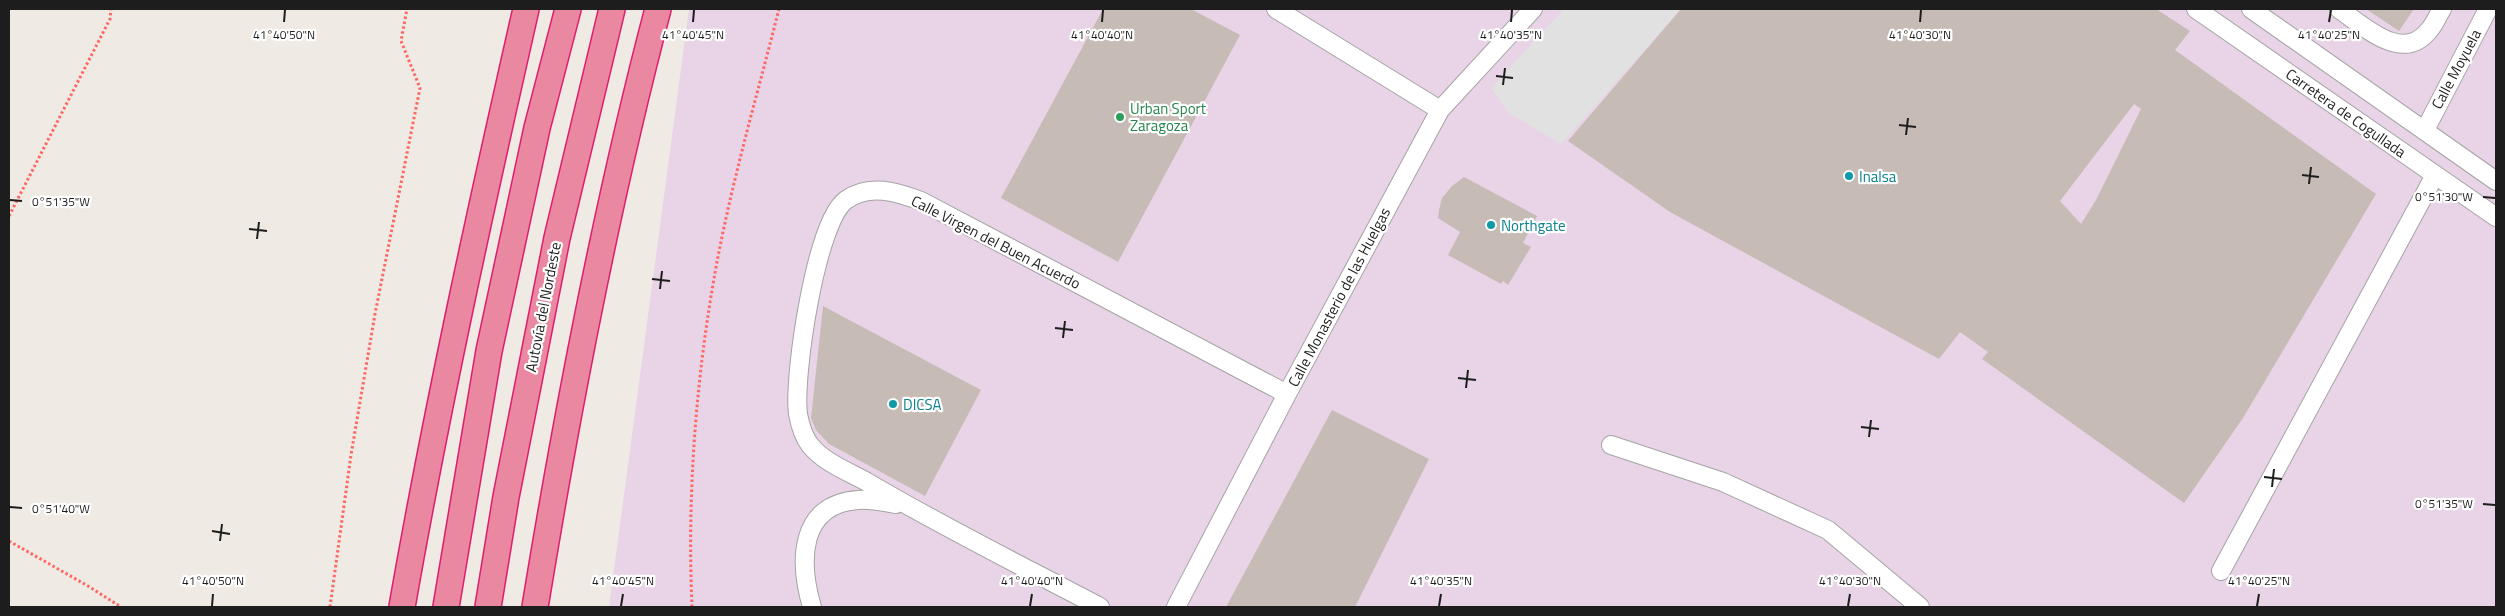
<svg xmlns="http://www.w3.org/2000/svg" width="2505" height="616" viewBox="0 0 2505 616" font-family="'Titillium Web',sans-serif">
<rect width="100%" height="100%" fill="#efeae3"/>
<path fill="#e8d4e6" d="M 689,9 L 2496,9 L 2496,607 L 609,607 Z"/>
<path fill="#e1e1e1" d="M 1564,9 L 1681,9 L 1561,144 L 1509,113 L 1491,88 Z"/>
<path fill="#c7bbb6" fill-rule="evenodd" d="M 1103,9 L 1191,9 L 1240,35 L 1118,262 L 1001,198 Z
M 1681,9 L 2156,9 L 2190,31 L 2175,50 L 2376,194 L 2243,418 L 2184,503 L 1982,359 L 1988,352 L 1960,332 L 1939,359 L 1670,212 L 1568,141 ZM 2134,104 L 2141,109 L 2096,200 L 2081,224 L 2060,201 Z
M 2366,9 L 2414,9 L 2399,31 Z
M 1464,177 L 1537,216 L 1523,243 L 1531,247 L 1508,285 L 1503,281 L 1501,284 L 1448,255 L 1460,232 L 1438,218 L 1439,210 L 1442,198 L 1452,186 Z
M 823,306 L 981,390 L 925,496 L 829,444 L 816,430 L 811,418 Z
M 1332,410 L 1429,459 L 1355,607 L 1226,607 Z"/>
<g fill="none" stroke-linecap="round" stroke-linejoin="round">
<defs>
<path id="minor" d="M 1276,9 L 1440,110
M 2196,9 L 2496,217
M 2251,9 L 2496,181
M 2339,9 C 2364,26 2403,65 2430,29 C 2435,23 2438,15 2442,9
M 2425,130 L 2488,9
M 1611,445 L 1723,482 L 1828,530 L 1920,607
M 2221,571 L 2435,175
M 812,607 C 799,563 798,504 858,500 C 871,499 884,502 896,504
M 1100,607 C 1022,566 943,527 867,482 C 849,472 823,462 810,445 C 803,436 800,425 798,414 C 793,377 816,221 846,200 C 869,183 897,192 921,201 L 1287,394
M 1176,607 L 1287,394 L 1440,110 L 1533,9"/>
<path id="highway" d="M 402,607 C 437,407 481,207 526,9
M 446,607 L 489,351 L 537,128 L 568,9
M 488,607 L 506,497 L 557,238 L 612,9
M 535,607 C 568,406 606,206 658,9"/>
</defs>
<use href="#minor" stroke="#a4a4a4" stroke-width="20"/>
<use href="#highway" stroke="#df1d6f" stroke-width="28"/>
<path stroke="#ff6763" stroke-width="3" stroke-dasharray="2.5 2.5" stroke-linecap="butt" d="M 9,216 L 110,19 L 111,9
M 9,541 L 88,586 L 121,607
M 330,607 L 351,455 L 375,314 L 420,88 L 401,41 L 407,9
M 692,607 C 687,493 696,375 717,262 C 733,177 758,92 779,9"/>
<use href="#minor" stroke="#fff" stroke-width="18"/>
<use href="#highway" stroke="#ea87a1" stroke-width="25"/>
</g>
<path fill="none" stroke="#1d1d1d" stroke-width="2" d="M 284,22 L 285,10M 693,22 L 694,10M 1102,22 L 1103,10M 1511,22 L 1512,10M 1920,22 L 1921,10M 2329,22 L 2331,10M 1496,76 L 1513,78M 1503,85 L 1505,68M 1899,125 L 1916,127M 1906,135 L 1908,118M 2302,175 L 2319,177M 2309,184 L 2311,167M 2483,197 L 2495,198M 10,200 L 22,201M 249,229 L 267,231M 257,239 L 259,222M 652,279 L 670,281M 660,289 L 662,271M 1055,328 L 1073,330M 1063,338 L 1065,321M 1458,378 L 1476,380M 1466,388 L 1468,370M 1861,427 L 1879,429M 1869,437 L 1871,420M 2264,477 L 2282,479M 2272,487 L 2274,469M 2483,504 L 2495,505M 10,507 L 22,508M 212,531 L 230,534M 220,541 L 222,524M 212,606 L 213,594M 621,606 L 623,594M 1030,606 L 1032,594M 1439,606 L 1441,594M 1848,606 L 1850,594M 2257,606 L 2259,594"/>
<circle fill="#2e9e5b" stroke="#fff" stroke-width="2" cx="1120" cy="117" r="5"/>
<g fill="#0f9aa8" stroke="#fff" stroke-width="2">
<circle cx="1849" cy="176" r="5"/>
<circle cx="1491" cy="225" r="5"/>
<circle cx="893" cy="404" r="5"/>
</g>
<g text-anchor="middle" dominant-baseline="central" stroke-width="4.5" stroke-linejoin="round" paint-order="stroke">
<g font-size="15" fill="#1d1d1d" stroke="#fff">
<text transform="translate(2456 69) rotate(-62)">Calle Moyuela</text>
<text transform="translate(2346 113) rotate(35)">Carretera de Cogullada</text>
<text transform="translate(996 242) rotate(27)">Calle Virgen del Buen Acuerdo</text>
<text transform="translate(1339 297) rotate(-62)">Calle Monasterio de las Huelgas</text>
<text transform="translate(543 307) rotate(-79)">Autovía del Nordeste</text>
</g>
<g font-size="15" fill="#27864d" stroke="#fff" text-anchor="start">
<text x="1130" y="108">Urban Sport<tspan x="1130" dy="17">Zaragoza</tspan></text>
</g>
<g font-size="15" fill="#0d838f" stroke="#fff" text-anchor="start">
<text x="1859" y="176">Inalsa</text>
<text x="1501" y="225">Northgate</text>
<text x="903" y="404">DICSA</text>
</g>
</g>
<g font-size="12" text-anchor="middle" fill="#1d1d1d" stroke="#fff" stroke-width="4.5" stroke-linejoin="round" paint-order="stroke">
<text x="1920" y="39">41°40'30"N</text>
<text x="2329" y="39">41°40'25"N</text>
<text x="284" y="39">41°40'50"N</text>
<text x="693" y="39">41°40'45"N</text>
<text x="1102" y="39">41°40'40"N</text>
<text x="1511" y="39">41°40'35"N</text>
<text x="2444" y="201">0°51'30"W</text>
<text x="61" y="206">0°51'35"W</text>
<text x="2444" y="508">0°51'35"W</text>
<text x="61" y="513">0°51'40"W</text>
<text x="213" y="585">41°40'50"N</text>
<text x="623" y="585">41°40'45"N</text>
<text x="1032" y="585">41°40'40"N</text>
<text x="1441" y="585">41°40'35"N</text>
<text x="1850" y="585">41°40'30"N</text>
<text x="2259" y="585">41°40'25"N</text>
</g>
<rect width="2505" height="616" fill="none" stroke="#1d1d1d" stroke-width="20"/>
</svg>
